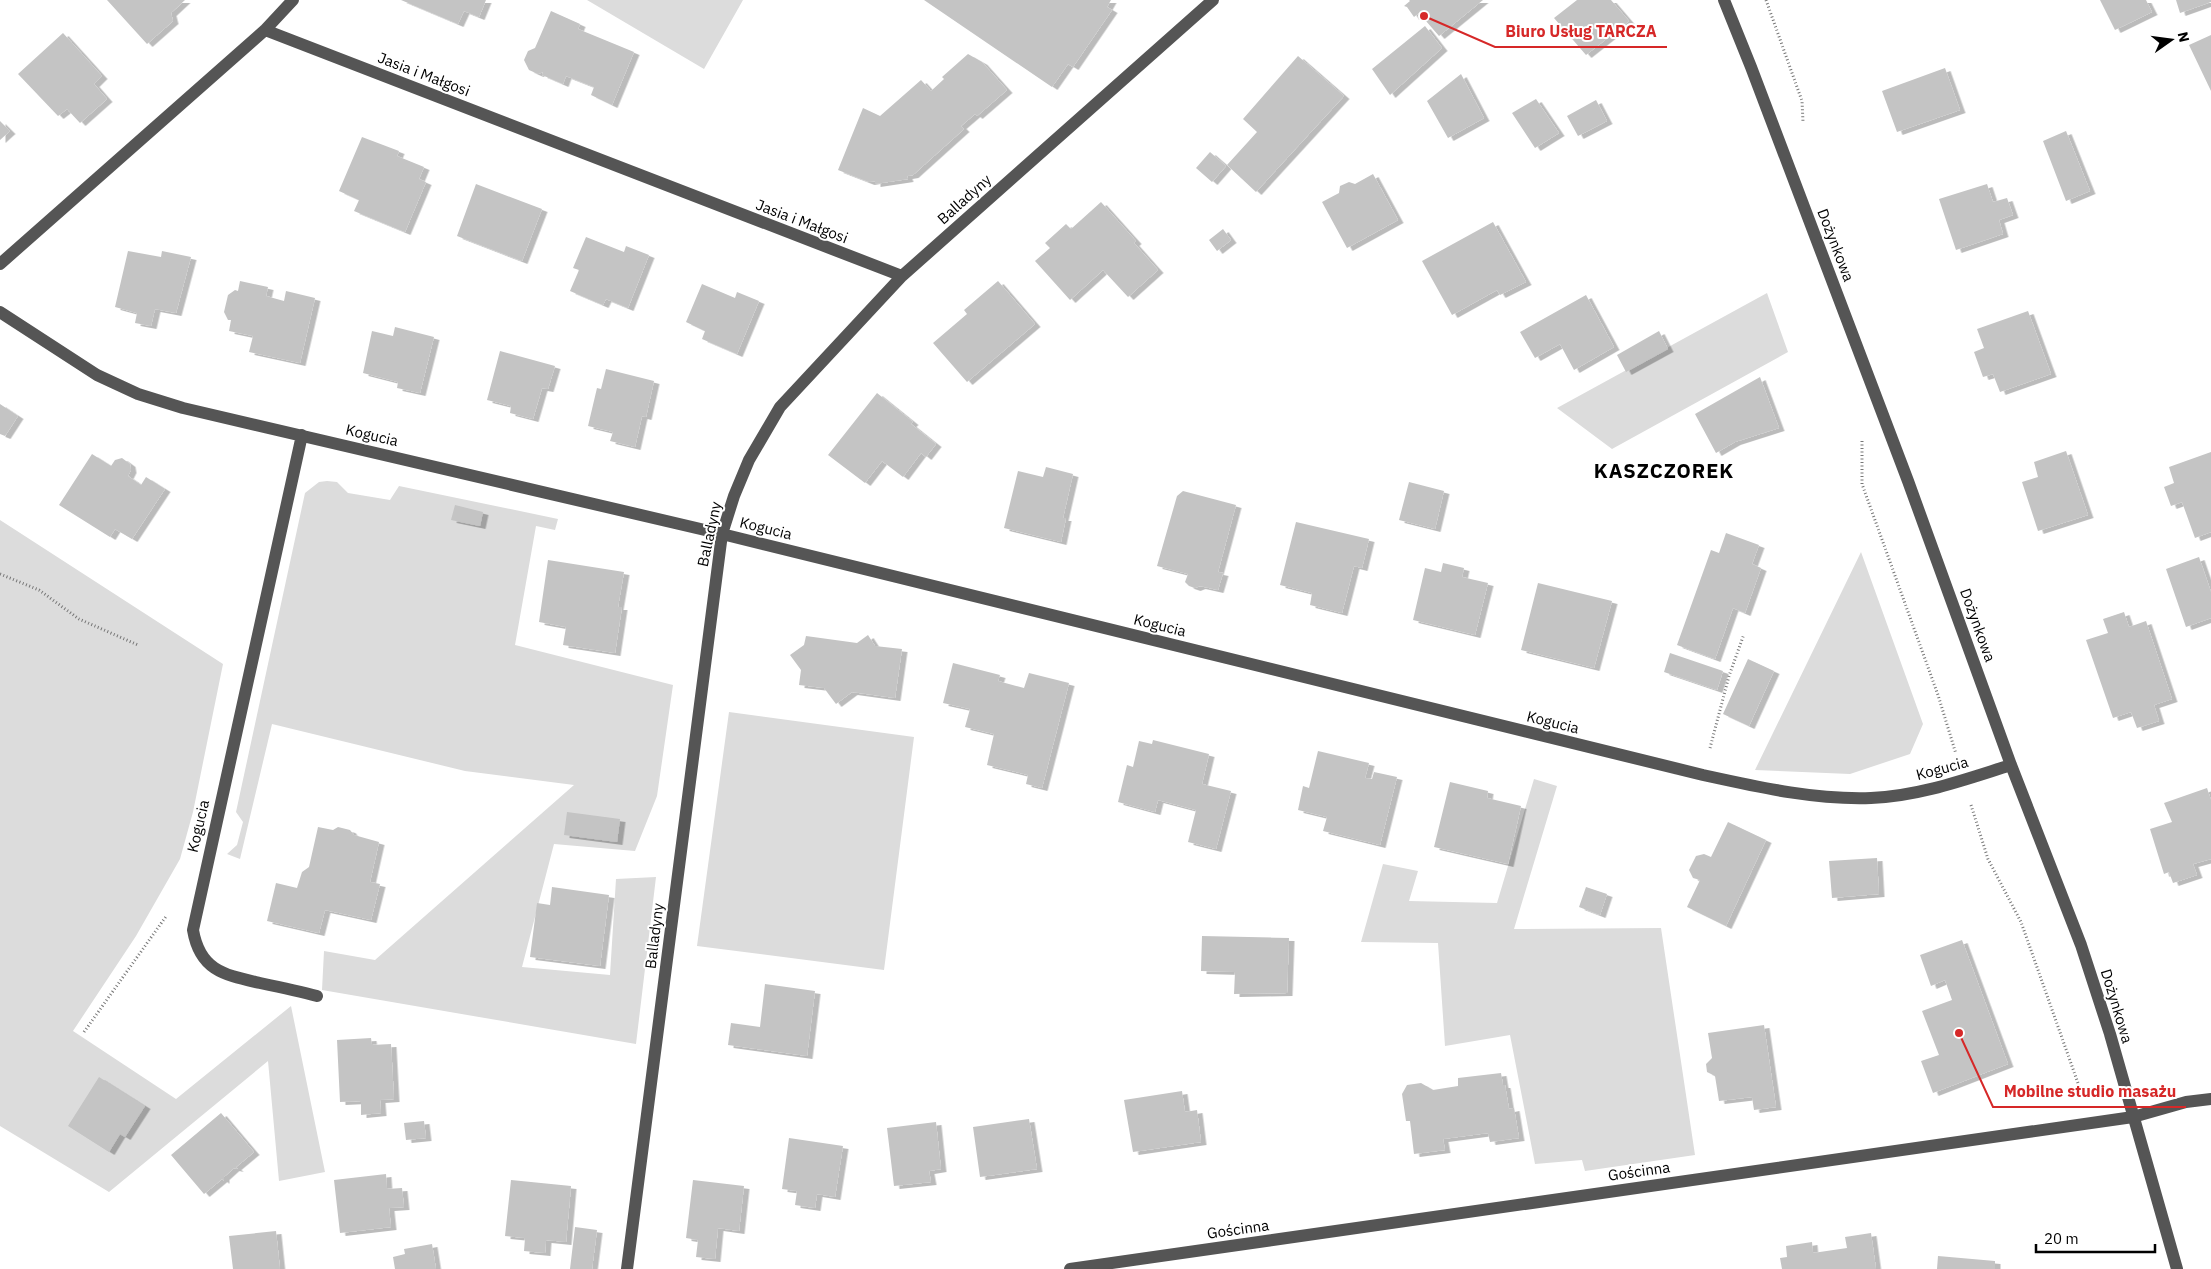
<svg xmlns="http://www.w3.org/2000/svg" width="2211" height="1269" viewBox="0 0 2211 1269" font-family="'IBM Plex Sans',sans-serif">
<defs>
<filter id="shadow"><feDropShadow dx="5.5" dy="3" stdDeviation="0" flood-color="#0004"/></filter>
</defs>
<rect width="100%" height="100%" fill="#fff"/>
<path fill="#dcdcdc" d="M 587,0 L 743,0 L 704,69 Z
M 1767,293 L 1788,352 L 1612,449 L 1557,408 Z
M 327,481 L 337,482 L 348,493 L 390,500 L 399,486 L 558,519 L 555,530 L 536,526 L 515,645 L 673,685 L 657,796 L 635,851 L 554,844 L 522,967 L 610,975 L 616,879 L 656,877 L 636,1044 L 322,990 L 324,951 L 375,960 L 574,785 L 465,771 L 272,724 L 240,859 L 227,854 L 237,845 L 243,822 L 236,812 L 305,493 L 319,482 Z
M 0,520 L 223,664 L 193,812 L 180,859 L 136,936 L 73,1031 L 176,1099 L 291,1006 L 325,1172 L 279,1181 L 268,1061 L 109,1192 L 0,1126 Z
M 1861,552 L 1923,724 L 1910,754 L 1850,774 L 1755,770 Z
M 729,712 L 914,737 L 884,970 L 697,946 Z
M 1534,779 L 1557,786 L 1514,929 L 1661,928 L 1695,1155 L 1585,1171 L 1582,1160 L 1535,1164 L 1510,1035 L 1445,1046 L 1438,943 L 1361,942 L 1383,864 L 1418,871 L 1409,901 L 1497,903 Z"/>
<path fill="#c4c4c4" filter="url(#shadow)" d="M 107,0 L 185,0 L 171,13 L 173,21 L 147,44 Z
M 401,0 L 486,0 L 479,17 L 464,11 L 458,24 Z
M 924,0 L 1111,0 L 1107,7 L 1112,10 L 1073,67 L 1068,64 L 1052,87 Z
M 1409,0 L 1483,0 L 1439,36 L 1419,13 L 1414,17 L 1407,7 L 1404,6 L 1410,1 Z
M 1577,0 L 1611,0 L 1629,21 L 1586,55 L 1554,18 Z
M 2100,0 L 2146,0 L 2152,12 L 2115,30 Z
M 2176,0 L 2211,0 L 2211,2 L 2180,13 Z
M 551,11 L 580,24 L 578,29 L 634,52 L 612,105 L 591,95 L 594,87 L 566,76 L 563,84 L 542,75 L 543,72 L 538,74 L 529,70 L 524,60 L 528,51 L 535,48 Z
M 1425,26 L 1442,48 L 1390,95 L 1372,69 Z
M 63,33 L 102,76 L 94,84 L 107,99 L 80,123 L 67,109 L 58,116 L 18,74 Z
M 2211,35 L 2211,91 L 2189,45 Z
M 968,54 L 982,62 L 1007,90 L 977,116 L 975,114 L 961,126 L 964,129 L 913,175 L 907,176 L 908,179 L 875,184 L 875,181 L 869,182 L 838,170 L 863,108 L 880,116 L 921,80 L 931,91 L 944,79 L 942,77 Z
M 1298,56 L 1344,96 L 1256,192 L 1227,165 L 1257,132 L 1243,119 Z
M 1945,68 L 1960,110 L 1897,132 L 1882,91 Z
M 1461,74 L 1484,118 L 1448,138 L 1427,101 Z
M 1536,99 L 1559,133 L 1535,148 L 1512,113 Z
M 1596,100 L 1607,121 L 1578,136 L 1567,116 Z
M 0,121 L 10,131 L 0,140 Z
M 2066,131 L 2090,191 L 2066,201 L 2043,141 Z
M 362,137 L 399,151 L 397,156 L 424,167 L 419,179 L 426,182 L 405,232 L 354,211 L 359,200 L 339,191 Z
M 1210,152 L 1226,166 L 1212,182 L 1196,168 Z
M 1373,174 L 1398,220 L 1347,248 L 1322,202 L 1339,193 L 1340,186 L 1349,182 L 1355,184 Z
M 476,184 L 542,209 L 522,261 L 457,236 Z
M 1987,184 L 1993,202 L 2007,198 L 2013,215 L 1999,220 L 2003,234 L 1956,250 L 1939,199 Z
M 1101,202 L 1136,241 L 1134,243 L 1158,270 L 1128,297 L 1103,270 L 1070,300 L 1035,261 L 1050,248 L 1045,243 L 1066,224 L 1071,229 Z
M 1493,222 L 1526,282 L 1500,295 L 1497,290 L 1452,315 L 1422,261 Z
M 1223,229 L 1231,240 L 1217,251 L 1209,240 Z
M 586,237 L 624,252 L 626,246 L 649,255 L 628,308 L 606,299 L 603,305 L 570,291 L 579,270 L 573,268 Z
M 128,251 L 161,257 L 162,251 L 191,257 L 176,313 L 155,309 L 151,326 L 135,323 L 137,313 L 115,307 Z
M 240,281 L 268,287 L 266,296 L 284,301 L 286,291 L 315,298 L 300,363 L 249,352 L 253,336 L 229,331 L 231,320 L 228,320 L 224,312 L 228,295 L 235,290 L 238,291 Z
M 998,281 L 1035,324 L 967,382 L 933,343 L 967,314 L 964,310 Z
M 702,284 L 735,298 L 737,292 L 759,301 L 737,354 L 702,339 L 705,331 L 686,322 Z
M 1586,295 L 1614,347 L 1574,370 L 1560,344 L 1535,358 L 1520,332 Z
M 2028,311 L 2051,374 L 2000,392 L 1993,374 L 1983,377 L 1974,352 L 1984,348 L 1977,329 Z
M 395,327 L 434,337 L 420,393 L 397,388 L 398,382 L 363,373 L 372,331 L 393,336 Z
M 1659,331 L 1668,349 L 1626,372 L 1617,355 Z
M 500,351 L 555,366 L 548,389 L 542,388 L 533,419 L 510,413 L 511,406 L 487,400 Z
M 606,369 L 654,381 L 646,417 L 642,416 L 635,447 L 610,441 L 613,432 L 588,426 L 597,388 L 601,389 Z
M 1760,377 L 1779,428 L 1735,442 L 1716,453 L 1695,414 Z
M 877,393 L 913,422 L 911,424 L 936,444 L 926,457 L 921,453 L 903,477 L 882,461 L 865,483 L 828,455 Z
M 0,404 L 18,416 L 5,436 L 0,434 Z
M 2066,451 L 2088,515 L 2038,531 L 2022,482 L 2038,477 L 2034,462 Z
M 2211,452 L 2211,532 L 2195,538 L 2182,502 L 2171,506 L 2164,487 L 2174,483 L 2169,467 Z
M 92,454 L 111,466 L 115,460 L 122,458 L 130,464 L 131,470 L 128,476 L 141,485 L 146,477 L 165,489 L 132,539 L 115,529 L 110,537 L 59,505 Z
M 1046,467 L 1073,474 L 1063,518 L 1066,518 L 1061,542 L 1004,528 L 1018,471 L 1043,477 Z
M 1409,482 L 1444,491 L 1435,529 L 1399,520 Z
M 1183,491 L 1236,505 L 1218,572 L 1223,573 L 1218,590 L 1200,586 L 1195,588 L 1189,586 L 1185,582 L 1188,574 L 1157,566 L 1177,496 Z
M 455,505 L 483,512 L 480,526 L 451,520 Z
M 1296,522 L 1369,539 L 1362,568 L 1354,566 L 1342,613 L 1310,605 L 1312,593 L 1280,585 Z
M 1726,533 L 1759,545 L 1752,564 L 1761,568 L 1745,613 L 1733,608 L 1715,659 L 1677,645 L 1711,550 L 1719,553 Z
M 2199,557 L 2211,592 L 2211,618 L 2186,627 L 2166,569 Z
M 548,560 L 624,572 L 618,607 L 622,607 L 615,653 L 563,645 L 566,627 L 539,622 Z
M 1443,563 L 1464,568 L 1462,577 L 1488,583 L 1475,635 L 1413,620 L 1425,568 L 1441,572 Z
M 1538,583 L 1612,601 L 1594,668 L 1521,650 Z
M 2124,612 L 2129,627 L 2146,621 L 2172,699 L 2154,705 L 2159,721 L 2137,728 L 2131,712 L 2113,718 L 2086,640 L 2108,633 L 2103,619 Z
M 868,635 L 875,646 L 902,649 L 895,698 L 852,692 L 836,704 L 824,688 L 799,685 L 801,670 L 790,655 L 804,645 L 806,636 L 857,643 Z
M 1670,653 L 1723,671 L 1717,690 L 1664,672 Z
M 1748,659 L 1774,671 L 1749,726 L 1723,714 Z
M 953,663 L 1000,675 L 998,681 L 1024,688 L 1029,673 L 1069,683 L 1042,788 L 1026,784 L 1028,775 L 987,765 L 994,734 L 965,727 L 970,709 L 943,703 Z
M 1153,740 L 1209,754 L 1202,784 L 1231,791 L 1216,849 L 1188,842 L 1196,810 L 1158,800 L 1155,812 L 1118,802 L 1127,765 L 1133,767 L 1139,741 L 1152,744 Z
M 1318,751 L 1369,763 L 1365,778 L 1372,779 L 1374,772 L 1397,777 L 1380,845 L 1323,831 L 1327,817 L 1298,810 L 1303,786 L 1309,788 Z
M 1450,782 L 1488,791 L 1487,798 L 1521,806 L 1508,864 L 1434,847 Z
M 2207,788 L 2211,800 L 2211,859 L 2193,864 L 2197,875 L 2173,883 L 2169,872 L 2164,874 L 2150,829 L 2172,822 L 2164,803 Z
M 567,812 L 620,819 L 617,842 L 564,835 Z
M 1728,822 L 1766,840 L 1726,926 L 1687,907 L 1700,880 L 1693,878 L 1689,870 L 1696,856 L 1704,854 L 1711,857 Z
M 318,827 L 333,830 L 338,827 L 350,830 L 354,835 L 379,842 L 370,882 L 380,884 L 371,920 L 325,910 L 319,933 L 267,921 L 276,883 L 297,888 L 302,872 L 309,867 Z
M 1877,858 L 1879,894 L 1832,898 L 1829,861 Z
M 552,887 L 609,895 L 600,966 L 530,957 L 537,903 L 550,905 Z
M 1586,887 L 1607,894 L 1600,915 L 1579,907 Z
M 1202,936 L 1289,938 L 1287,993 L 1234,994 L 1235,972 L 1201,971 Z
M 1962,940 L 2008,1064 L 1933,1093 L 1921,1061 L 1939,1055 L 1922,1011 L 1952,1000 L 1945,980 L 1931,986 L 1920,955 Z
M 765,984 L 815,991 L 807,1056 L 728,1045 L 731,1023 L 760,1027 Z
M 1764,1025 L 1776,1107 L 1754,1110 L 1752,1097 L 1719,1101 L 1715,1076 L 1707,1072 L 1706,1064 L 1712,1058 L 1708,1033 Z
M 371,1038 L 372,1045 L 391,1044 L 394,1099 L 380,1100 L 381,1113 L 361,1115 L 361,1101 L 340,1102 L 337,1040 Z
M 1501,1073 L 1503,1085 L 1505,1085 L 1509,1109 L 1514,1108 L 1519,1138 L 1490,1142 L 1488,1133 L 1443,1139 L 1445,1150 L 1414,1154 L 1410,1121 L 1406,1121 L 1402,1094 L 1407,1085 L 1421,1083 L 1433,1090 L 1458,1086 L 1458,1078 Z
M 99,1077 L 145,1106 L 125,1137 L 120,1134 L 109,1152 L 68,1126 Z
M 1182,1091 L 1185,1112 L 1197,1110 L 1201,1142 L 1133,1152 L 1124,1100 Z
M 221,1113 L 254,1152 L 236,1167 L 238,1169 L 234,1168 L 224,1177 L 224,1181 L 222,1179 L 204,1194 L 171,1155 Z
M 1029,1119 L 1037,1169 L 980,1177 L 973,1127 Z
M 424,1121 L 426,1138 L 406,1140 L 404,1123 Z
M 936,1122 L 941,1169 L 929,1171 L 931,1182 L 894,1186 L 887,1128 Z
M 789,1138 L 843,1146 L 835,1197 L 817,1194 L 815,1208 L 795,1205 L 797,1191 L 782,1189 Z
M 386,1174 L 387,1189 L 402,1188 L 404,1207 L 389,1208 L 391,1227 L 340,1233 L 334,1180 Z
M 511,1180 L 571,1186 L 566,1242 L 546,1240 L 545,1253 L 524,1251 L 525,1238 L 505,1236 Z
M 693,1180 L 744,1186 L 739,1231 L 718,1228 L 715,1259 L 696,1257 L 698,1240 L 686,1238 Z
M 575,1227 L 597,1230 L 592,1269 L 570,1269 Z
M 276,1231 L 280,1269 L 233,1269 L 229,1236 Z
M 1871,1233 L 1876,1269 L 1782,1269 L 1780,1258 L 1787,1257 L 1786,1246 L 1812,1242 L 1813,1253 L 1847,1248 L 1845,1237 Z
M 432,1244 L 436,1269 L 395,1269 L 393,1257 L 405,1254 L 404,1249 Z
M 1938,1256 L 1995,1261 L 1995,1269 L 1937,1269 Z"/>
<g fill="none" stroke-linecap="round" stroke-linejoin="round">
<path stroke="#777" stroke-width="3" stroke-dasharray="1 2.5" stroke-linecap="butt" d="M 1766,0 L 1802,101 L 1803,122
M 1862,441 L 1862,484 L 1938,695 L 1956,754
M 0,574 L 39,590 L 79,619 L 138,645
M 1710,748 L 1729,676 L 1744,634
M 1971,805 L 1988,859 L 2021,922 L 2079,1086 L 2078,1097
M 84,1032 L 167,915"/>
<path stroke="#555" stroke-width="12" d="M 1724,0 L 1751,67 L 1908,481 L 2011,765 L 2081,945 L 2110,1034 L 2177,1269
M 265,30 L 902,276
M 0,264 L 265,30 L 293,0
M 0,312 L 97,375 L 138,394 L 183,408 L 722,534 L 1703,775 C 1758,787 1814,800 1871,798 C 1920,796 1966,779 2011,765
M 302,435 L 193,930 C 200,971 225,975 260,983 C 279,987 298,991 317,996
M 627,1269 L 722,534 L 734,496 L 749,460 L 780,407 L 902,276 L 1213,0
M 1070,1269 L 2133,1117 L 2186,1102 L 2211,1099"/>
</g>
<g text-anchor="middle" dominant-baseline="central" stroke-width="4" stroke-linejoin="round" paint-order="stroke">
<g font-size="15" fill="#000" stroke="#fff">
<text transform="translate(424 74) rotate(21)">Jasia i Małgosi</text>
<text transform="translate(964 199) rotate(-42)">Balladyny</text>
<text transform="translate(802 221) rotate(21)">Jasia i Małgosi</text>
<text transform="translate(1836 245) rotate(69)">Dożynkowa</text>
<text transform="translate(372 435) rotate(13)">Kogucia</text>
<text transform="translate(766 528) rotate(14)">Kogucia</text>
<text transform="translate(709 534) rotate(-78)">Balladyny</text>
<text transform="translate(1160 625) rotate(14)">Kogucia</text>
<text transform="translate(1978 625) rotate(70)">Dożynkowa</text>
<text transform="translate(1553 722) rotate(14)">Kogucia</text>
<text transform="translate(1942 768) rotate(-15)">Kogucia</text>
<text transform="translate(198 826) rotate(-77)">Kogucia</text>
<text transform="translate(654 936) rotate(-83)">Balladyny</text>
<text transform="translate(2117 1006) rotate(73)">Dożynkowa</text>
<text transform="translate(1639 1171) rotate(-8)">Gościnna</text>
<text transform="translate(1238 1229) rotate(-8)">Gościnna</text>
</g>
<g font-size="20" font-weight="bold" letter-spacing="1" fill="#000" stroke="#fff">
<text x="1664" y="470">KASZCZOREK</text>
</g>
</g>
<path fill="none" stroke="#d62828" stroke-width="2" d="M1424 16L1495 47H1667M1959 1033L1993 1107H2186"/>
<g fill="#d62828" stroke="#fff" stroke-width="2">
<circle cx="1424" cy="16" r="5"/>
<circle cx="1959" cy="1033" r="5"/>
</g>
<g font-size="16" text-anchor="middle" font-weight="bold" fill="#d62828" stroke="#fff" stroke-width="4" stroke-linejoin="round" paint-order="stroke">
<text x="1581" y="37">Biuro Usług TARCZA</text>
<text x="2090" y="1097">Mobilne studio masażu</text>
</g>
<g transform="translate(2171 40) rotate(76)" stroke="#ffffff" stroke-width="4" paint-order="stroke">
<path d="M0-4L9 19L0 12L-9 19Z" fill="#000000"/>
<text y="-8" font-size="14" font-weight="bold" text-anchor="middle" fill="#000000">N</text>
</g>
<path d="M2036 1244v8h119v-8" fill="none" stroke="#000000" stroke-width="2.5"/>
<text x="2044" y="1244" font-size="15" fill="#000000" stroke="#ffffff" stroke-width="4" paint-order="stroke">20 m</text>
</svg>
